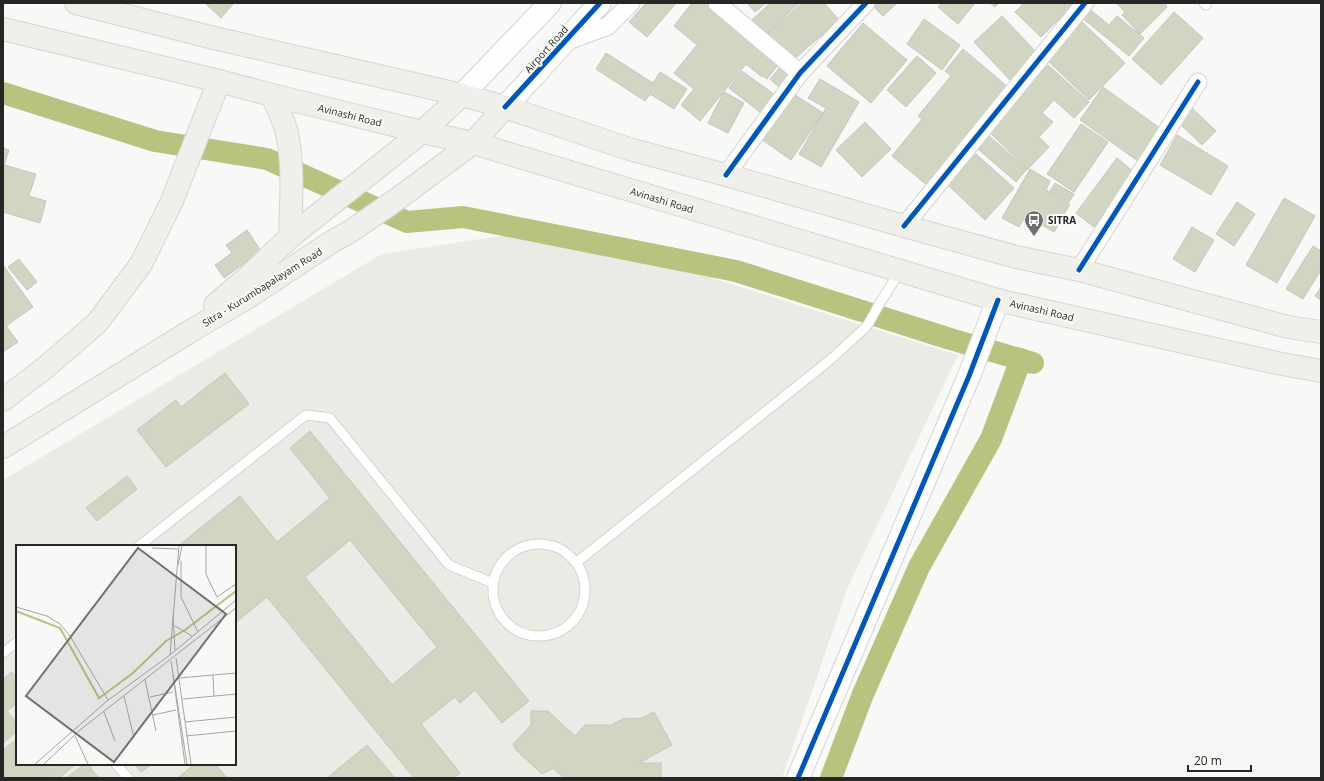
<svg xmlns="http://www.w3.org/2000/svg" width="1324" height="781" viewBox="0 0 1324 781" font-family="'Open Sans',sans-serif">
<rect width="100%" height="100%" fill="#f8f9f7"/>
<path fill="#e9ebe5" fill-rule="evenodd" d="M 552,228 L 958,355 L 848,587 L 782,778 L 3,778 L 3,480 L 382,254 ZM 17,546 L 235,546 L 235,764 L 17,764 Z"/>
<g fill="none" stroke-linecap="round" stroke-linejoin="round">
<path stroke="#b6c47f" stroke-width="22" d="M 3,93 L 155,141 L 267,159 L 407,222 L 463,217 L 736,271 L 947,338 L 1033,363
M 831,778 L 863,694 L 919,567 L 991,439 L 1021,359"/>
</g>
<path fill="#d1d6c2" stroke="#c4c5c3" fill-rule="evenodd" d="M 205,3 L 234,3 L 221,18 Z
M 646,3 L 676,3 L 647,37 L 629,22 Z
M 692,3 L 706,3 L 780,62 L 767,79 L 763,76 L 762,77 L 746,64 L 700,121 L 681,105 L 694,89 L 674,73 L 697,45 L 674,26 Z
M 747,3 L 766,3 L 755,12 Z
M 770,3 L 799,3 L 765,35 L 751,21 Z
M 802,3 L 824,3 L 839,20 L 792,61 L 768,33 Z
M 878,3 L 897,3 L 883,16 L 874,7 Z
M 942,3 L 975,3 L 958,24 L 938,7 Z
M 990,3 L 999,3 L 995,7 Z
M 1024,3 L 1075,3 L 1041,37 L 1015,12 Z
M 1116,3 L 1164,3 L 1167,7 L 1140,34 L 1122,15 L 1125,12 Z
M 1088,8 L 1109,25 L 1117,16 L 1144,38 L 1129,56 L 1081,17 Z
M 1174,12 L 1203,38 L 1161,85 L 1132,59 Z
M 1002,16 L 1038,54 L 1011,81 L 974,42 Z
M 924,19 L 960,45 L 942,70 L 907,44 Z
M 1081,21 L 1125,63 L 1089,100 L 1045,58 Z
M 863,23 L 907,60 L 871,103 L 827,66 Z
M 963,49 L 1009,88 L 928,186 L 892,156 L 922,119 L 918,116 L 951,76 L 945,71 Z
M 606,53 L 653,83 L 660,72 L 687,89 L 674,109 L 650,94 L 645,101 L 596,69 Z
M 917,56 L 936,73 L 906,107 L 887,90 Z
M 782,65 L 792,74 L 780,88 L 770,79 Z
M 1048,65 L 1089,102 L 1074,118 L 1054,100 L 1042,113 L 1053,122 L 1039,137 L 1049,147 L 1028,169 L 987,130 Z
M 742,71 L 775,95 L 761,113 L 729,88 Z
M 820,79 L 859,102 L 821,167 L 799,154 L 826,108 L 808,98 Z
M 1103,87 L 1161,129 L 1138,161 L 1080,120 Z
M 724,92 L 744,103 L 728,133 L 708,123 Z
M 792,93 L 823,113 L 791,160 L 761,139 Z
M 1192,108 L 1216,131 L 1202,145 L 1178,122 Z
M 865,122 L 891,149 L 862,177 L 836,150 Z
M 1081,124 L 1108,142 L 1074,192 L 1047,174 Z
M 988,135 L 1027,169 L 1016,182 L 977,148 Z
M 1177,135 L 1228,166 L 1211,195 L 1160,165 Z
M 3,148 L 9,150 L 4,165 L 36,174 L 29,196 L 46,201 L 40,223 L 3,212 Z
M 976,154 L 1014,188 L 985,220 L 948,185 Z
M 1117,158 L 1135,173 L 1094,227 L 1076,213 Z
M 1030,169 L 1050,181 L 1046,190 L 1070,204 L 1054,232 L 1026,215 L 1019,227 L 1002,218 Z
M 1055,183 L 1074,194 L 1069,202 L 1050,191 Z
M 1284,198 L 1315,216 L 1277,283 L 1246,265 Z
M 1237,202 L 1255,214 L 1234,246 L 1216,234 Z
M 1192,227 L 1214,240 L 1195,272 L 1173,259 Z
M 247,230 L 261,251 L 224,278 L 215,265 L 232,253 L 226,245 Z
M 1313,246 L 1321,251 L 1321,270 L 1303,299 L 1286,289 Z
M 19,259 L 37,282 L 27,290 L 8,267 Z
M 3,265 L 33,307 L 6,326 L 18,342 L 3,352 Z
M 1321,287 L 1321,300 L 1315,296 Z
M 225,373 L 249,404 L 166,467 L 137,430 L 176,400 L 181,407 Z
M 310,431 L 529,701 L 502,723 L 475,690 L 460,703 L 455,697 L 421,724 L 460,773 L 454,778 L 414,778 L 267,597 L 235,623 L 235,546 L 178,546 L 240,496 L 277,542 L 330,498 L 290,448 ZM 350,540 L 437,647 L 392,685 L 305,577 Z
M 127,476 L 137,489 L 97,521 L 86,508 Z
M 12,672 L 17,678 L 17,703 L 7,711 L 17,723 L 17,731 L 3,743 L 3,679 Z
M 531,711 L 548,711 L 575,736 L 585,725 L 611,725 L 623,719 L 642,718 L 654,712 L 672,745 L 639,763 L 661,763 L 661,778 L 564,778 L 553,768 L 542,774 L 516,750 L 513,744 L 531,725 Z
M 17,739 L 17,764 L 38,764 L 49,778 L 6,778 L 3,774 L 3,750 Z
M 367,745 L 395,778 L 327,778 Z
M 40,764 L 76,764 L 59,778 L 51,778 Z
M 85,764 L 89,764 L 92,769 L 79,778 L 66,778 Z
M 135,764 L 152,764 L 141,772 Z
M 194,764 L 215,764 L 227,778 L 178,778 Z
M 92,770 L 99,778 L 82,778 Z"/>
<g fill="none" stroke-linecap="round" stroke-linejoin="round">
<defs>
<path id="lane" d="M 1204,3 L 1206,5
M493 590a46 46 0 1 1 92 0a46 46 0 1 1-92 0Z
M 139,546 L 306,415 L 330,418 L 449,565 L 493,583
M 577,562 L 830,360 L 867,326 L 880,303 L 900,271
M 3,653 L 17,642
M 116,764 L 128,778"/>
<path id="street" d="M 717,3 L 800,73
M 565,42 L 608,26 L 631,3
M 726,175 L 800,73 L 866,3
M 904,226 L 1085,3
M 1079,270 L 1198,82"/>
<path id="secondary" d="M 462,95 L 550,3
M 505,107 L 600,3
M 798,778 L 969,376 L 998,300"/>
<path id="primary" d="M 76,3 L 214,38 L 462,95 L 505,107 L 629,149 L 726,175 L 904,226 L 1016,257 L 1079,270 L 1288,327 L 1321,332
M 3,29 L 219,81 L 272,95 L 422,132 L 473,143 L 1001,301 L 1277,363 L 1321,371
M 272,95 C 277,107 284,120 287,133 C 294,166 291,203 290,237
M 215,305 L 249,276 L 290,237 L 422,132 L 462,95
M 3,400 L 46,367 L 97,323 L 141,264 L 172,201 L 219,81
M 3,447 L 194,329 L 247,298 L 333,241 L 351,231 L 396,200 L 473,143 L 505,107"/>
</defs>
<use href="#lane" stroke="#d3d3d2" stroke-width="11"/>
<use href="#street" stroke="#d3d3d2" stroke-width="19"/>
<use href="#secondary" stroke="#d3d3d2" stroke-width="24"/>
<use href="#primary" stroke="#d5d5d4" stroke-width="24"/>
<use href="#lane" stroke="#fefefe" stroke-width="9"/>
<use href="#street" stroke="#fefefe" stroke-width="17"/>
<use href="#secondary" stroke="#fefefe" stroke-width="22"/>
<use href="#primary" stroke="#eff0eb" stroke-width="22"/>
<defs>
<path id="cycleway" d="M 505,107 L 600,3
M 726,175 L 800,73 L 866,3
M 904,226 L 1085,3
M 1079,270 L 1198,82
M 798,778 L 969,376 L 998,300"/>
</defs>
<use href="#cycleway" stroke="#f9faf6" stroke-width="8"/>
<use href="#cycleway" stroke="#0057b8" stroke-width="5"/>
</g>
<defs>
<symbol id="bus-pin" viewBox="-11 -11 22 30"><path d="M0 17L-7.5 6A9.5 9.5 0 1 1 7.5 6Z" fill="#70706e" stroke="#f9faf6"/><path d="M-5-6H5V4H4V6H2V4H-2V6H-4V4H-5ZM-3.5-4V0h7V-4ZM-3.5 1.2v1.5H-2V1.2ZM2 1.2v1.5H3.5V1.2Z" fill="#fff"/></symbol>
</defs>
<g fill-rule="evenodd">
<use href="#bus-pin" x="1023" y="209" width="22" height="30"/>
</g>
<g text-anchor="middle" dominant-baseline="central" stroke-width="4" stroke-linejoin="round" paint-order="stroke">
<g font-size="10" fill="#262625" stroke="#f9faf6">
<text transform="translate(546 49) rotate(-48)">Airport Road</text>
<text transform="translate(350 115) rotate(14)">Avinashi Road</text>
<text transform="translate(662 200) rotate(17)">Avinashi Road</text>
<text transform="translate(262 287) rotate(-32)">Sitra - Kurumbapalayam Road</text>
<text transform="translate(1042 310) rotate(13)">Avinashi Road</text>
</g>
<g font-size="10" font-weight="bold" fill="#262625" stroke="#f9faf6" text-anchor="start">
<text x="1048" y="220">SITRA</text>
</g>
</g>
<g transform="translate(16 545)">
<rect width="220" height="220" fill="#f8f9f7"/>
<path fill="none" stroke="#b6c47f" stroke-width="2" d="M 0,66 L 44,83 L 83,153M 82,154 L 117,128 L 150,96 L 169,85 L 220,46"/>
<path fill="none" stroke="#a4a5a3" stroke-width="1" d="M 190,1 L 190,29 L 201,52 L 220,39M 136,3 L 162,4M 165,16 L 165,52 L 182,87M 162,20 L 166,1M 0,62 L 31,71 L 44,79 L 54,91 L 92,155M 157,70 L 159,105M 159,81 L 176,91M 154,110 L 163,1M 160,113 L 175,219M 155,116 L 171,219M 157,130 L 169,219M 197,130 L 198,151M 163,133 L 220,128M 129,135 L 140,186M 108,151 L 118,193M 134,152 L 157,147M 167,154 L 220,149M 88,167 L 99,196M 137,170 L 160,165M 169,177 L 220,172M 59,191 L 72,219M 170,191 L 220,186M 19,219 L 91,156 L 154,110 L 220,55M 28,219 L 64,185 L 220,63"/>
<path fill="#70706e" fill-opacity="0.15" stroke="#70706e" stroke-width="2" d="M 122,3 L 210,69 L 98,217 L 10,151 Z"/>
<rect width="220" height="220" fill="none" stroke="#262625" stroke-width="2"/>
</g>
<rect width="1324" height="781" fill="none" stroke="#262625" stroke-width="8"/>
<path d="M1188 765v6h63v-6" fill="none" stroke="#262625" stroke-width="2"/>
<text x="1194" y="765" font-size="12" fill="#262625" stroke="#f9faf6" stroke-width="3" paint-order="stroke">20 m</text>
</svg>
